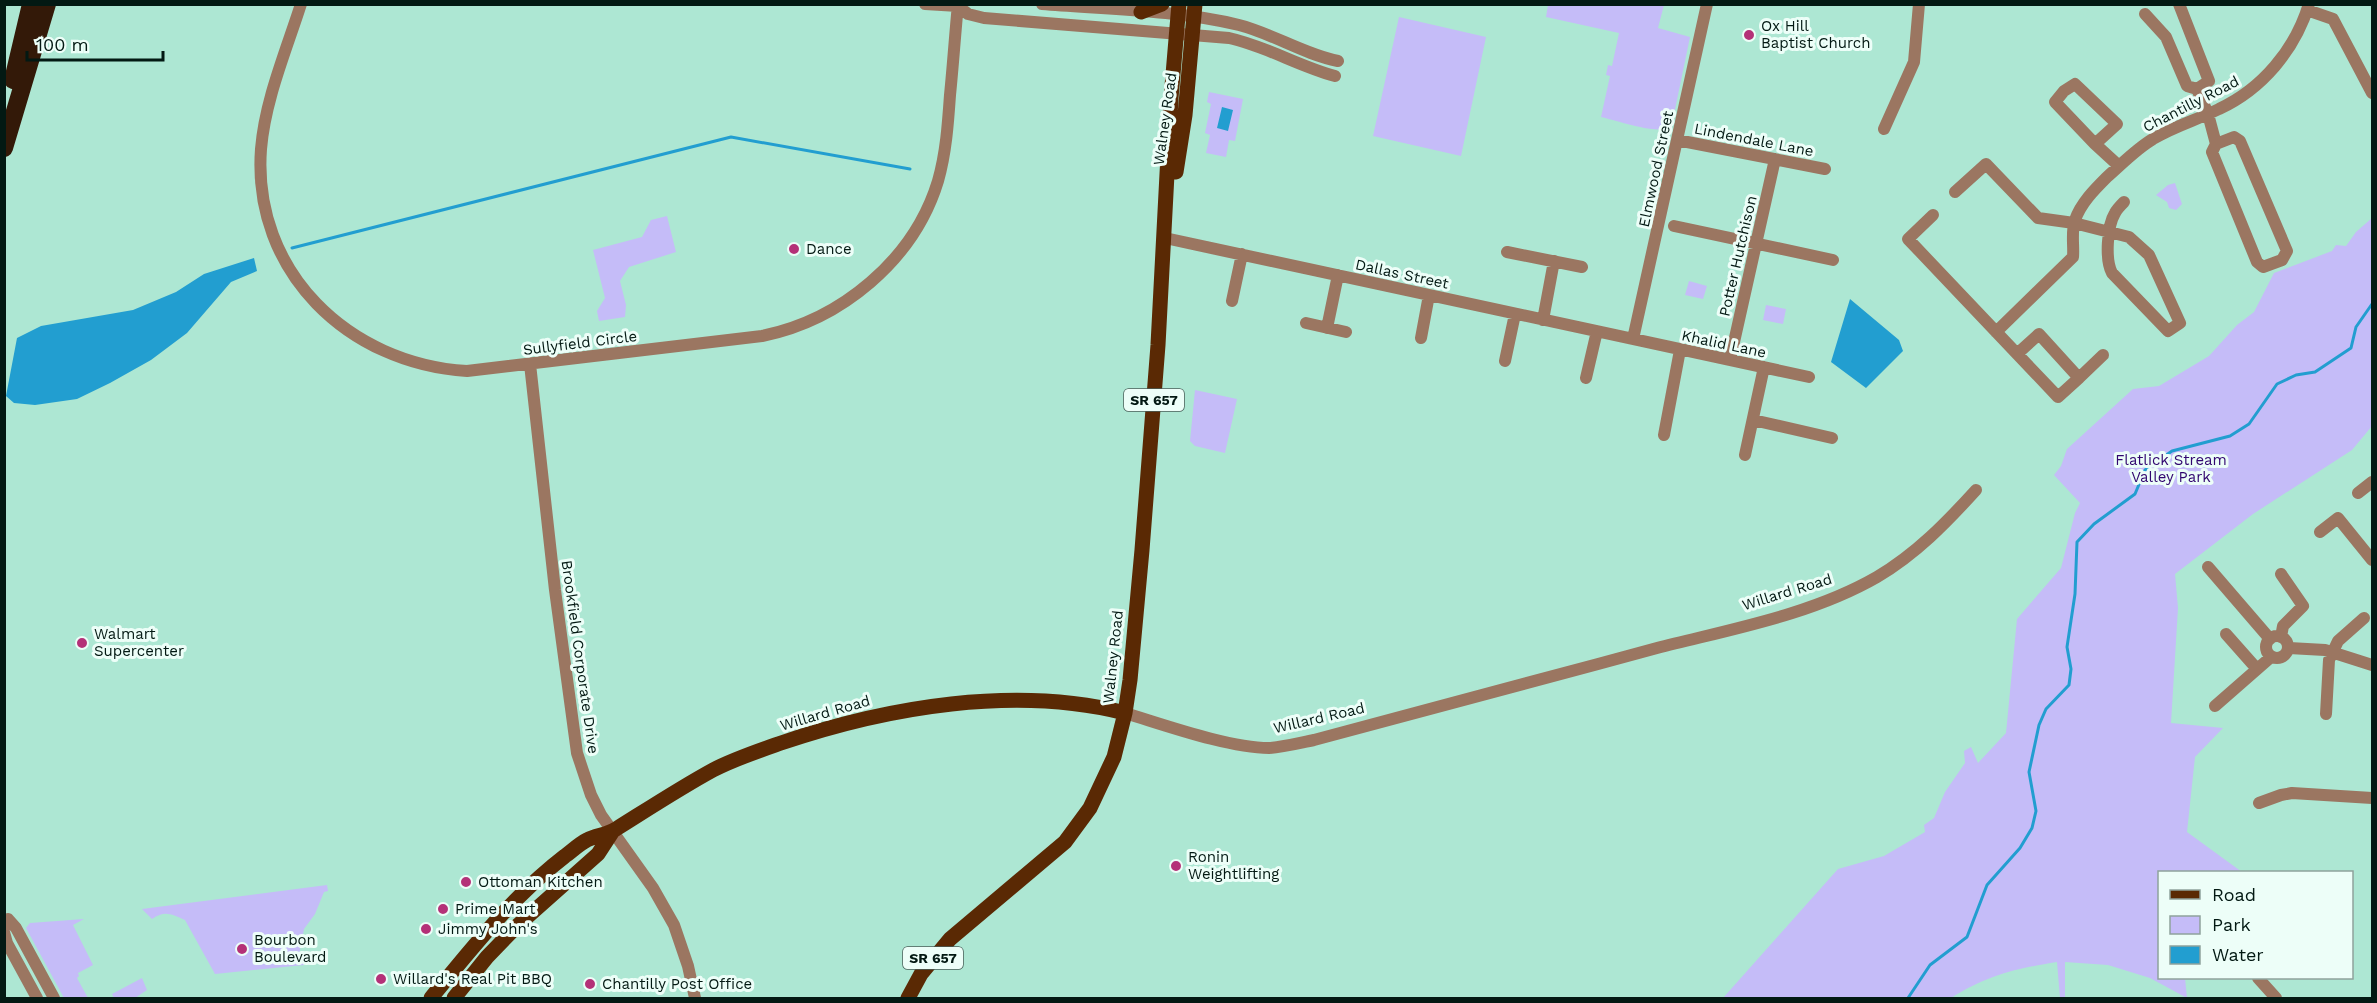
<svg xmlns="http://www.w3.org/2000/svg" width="2377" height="1003" viewBox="0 0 2377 1003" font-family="'Work Sans',sans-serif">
<rect width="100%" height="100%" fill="#ade7d3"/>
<path fill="#c5bcf8" d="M 1548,5 L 1664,5 L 1658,28 L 1690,37 L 1673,119 C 1670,123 1667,127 1662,129 C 1651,132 1614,120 1601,117 L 1610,76 L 1606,75 L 1608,65 L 1612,66 L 1619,33 L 1546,17 Z
M 1399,17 L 1486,37 L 1461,156 L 1373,136 Z
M 1209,92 L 1243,99 L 1235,141 L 1229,140 L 1226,157 L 1206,153 L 1210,135 L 1205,133 L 1211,104 L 1207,102 Z
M 2175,183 L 2182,204 L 2176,210 L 2169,208 L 2167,202 L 2156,195 L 2168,185 Z
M 667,216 L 676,252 L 629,267 L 620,281 L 626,305 L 625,317 L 599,321 L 597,311 L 605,298 L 593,250 L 642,237 L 651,220 Z
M 2372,218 L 2372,426 L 2352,450 L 2253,514 L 2175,574 L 2178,608 L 2171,723 L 2223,728 L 2195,757 L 2187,832 L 2242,872 L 2160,872 L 2160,978 L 2185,978 L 2187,998 L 2150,978 L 2108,965 L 2065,962 L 2065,998 L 2060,998 L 2057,962 C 2014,969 1988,975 1951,998 L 1723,998 L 1838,869 L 1884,856 L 1925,832 L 1924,825 L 1934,818 L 1945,792 L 1965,763 L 1964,751 L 1971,747 L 1978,763 L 2006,733 L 2017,619 L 2061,568 L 2075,513 L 2080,503 L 2054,475 L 2061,466 L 2067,449 L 2133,389 L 2159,386 L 2209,356 L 2237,325 L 2254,312 L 2274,273 L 2332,251 L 2336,245 L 2346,246 L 2356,232 Z
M 1689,281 L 1707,286 L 1703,299 L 1685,295 Z
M 1766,305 L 1786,309 L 1783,324 L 1763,320 Z
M 1195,390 L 1237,399 L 1225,453 L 1195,446 L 1190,441 Z
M 327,885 L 328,891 L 324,892 L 315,914 L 304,929 L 298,960 L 303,960 L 304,965 L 215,974 L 185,920 C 171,914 165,910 152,919 L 142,909 Z
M 84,919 L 73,925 L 93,965 L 78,973 L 79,976 L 77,978 L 88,998 L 64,998 L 26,928 L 30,923 Z
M 142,978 L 147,990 L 135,998 L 114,998 L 112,994 Z"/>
<path fill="#229ed0" d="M 1222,107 L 1233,110 L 1228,131 L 1217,128 Z
M 254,258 L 257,271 L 231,282 L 187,333 L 151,360 L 110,383 L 77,399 L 35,405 L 14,403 L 6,396 L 17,338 L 41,326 L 133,310 L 176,292 L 204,274 Z
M 1850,299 L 1899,340 L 1903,351 L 1866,388 L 1831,362 Z"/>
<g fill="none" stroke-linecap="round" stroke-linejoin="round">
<path stroke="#229ed0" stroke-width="3" d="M 292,248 L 731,137 L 910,169
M 1908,998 L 1930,965 L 1967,937 L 1987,885 L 2020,848 L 2032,828 L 2036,811 L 2029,772 L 2039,725 L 2046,709 L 2069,685 L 2071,669 L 2067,647 L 2075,594 L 2077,542 L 2094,524 L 2135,494 L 2145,470 L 2172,451 L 2230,436 L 2249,424 L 2277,384 L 2296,375 L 2315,372 L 2351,348 L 2356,327 L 2372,304"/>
<path stroke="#9b7661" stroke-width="12" d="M 301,4 C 286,51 265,100 261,149 C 252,272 349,364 467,371 L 762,336 C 841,320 914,260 938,181 C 946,153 948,124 950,95 C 953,65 955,35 958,4
M 925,4 L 958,6 L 962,4
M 1042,4 C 1105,9 1179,10 1239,25 C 1274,34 1303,54 1338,61
M 2179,4 L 2209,81 L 2197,89
M 958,6 L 968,14 L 984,18 L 1229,38 C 1266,46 1298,66 1335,76
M 2307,10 L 2333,19 L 2372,93
M 2145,14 L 2166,37 L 2187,86 L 2197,89 L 2208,114 L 2216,144
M 2075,84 L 2117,124 L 2095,144 L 2055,102 L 2064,91 Z
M 1884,129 L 1914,62 L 1919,4
M 2234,137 L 2240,141 L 2287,251 L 2282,260 L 2263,267 L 2257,262 L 2212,152 L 2216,144 Z
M 1677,140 L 1825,169
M 2095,144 L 2119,166
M 1955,192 L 1986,164 L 2038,218 L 2074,223 L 2129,237 L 2149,255 L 2180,323 L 2168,331 L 2112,273 C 2105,260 2107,226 2115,213 C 2117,209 2121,205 2124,202
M 1933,215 L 1908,239 L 2058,397 L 2079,378 L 2039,334 L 2017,354
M 1674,226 L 1833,260
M 1165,238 L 1809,377
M 1507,252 L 1582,267
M 1232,301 L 1242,254
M 1543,320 L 1554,261
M 1306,323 L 1346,332
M 1327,328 L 1338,275
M 1996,332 L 2073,257 C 2074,246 2071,231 2075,220 C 2081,203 2094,190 2107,177 C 2122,164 2136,149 2153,139 C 2174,126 2197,120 2219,109 C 2262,89 2295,50 2309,4
M 1421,338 L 1429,295
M 1633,339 L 1707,4
M 1730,360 L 1775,159
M 1505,361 L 1515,314
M 530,364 L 555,590 L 577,753 L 591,795 L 601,815 L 653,888 L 674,925 L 688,966 L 695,998
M 1586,378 L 1597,331
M 2079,378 L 2103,355
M 1753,420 L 1832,438
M 1664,435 L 1680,350
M 1745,455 L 1764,367
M 2358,493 L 2372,482
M 2320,532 L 2338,518 L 2372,560
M 2208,567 L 2270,639
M 2226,634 L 2257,669
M2266 647a11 11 0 1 1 22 0a11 11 0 1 1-22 0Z
M 2281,637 L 2283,626 L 2303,606 L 2281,574
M 2289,648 L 2325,650 L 2372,665
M 2215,706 L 2271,657
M 1125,713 C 1165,725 1229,748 1269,748 C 1284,747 1299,743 1314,740 C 1429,709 1543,679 1657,648 C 1731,629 1811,615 1877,577 C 1916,554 1946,523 1976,490
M 2326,714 L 2329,660 L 2338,641 L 2364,618
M 2259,803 L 2281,795 L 2292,793 L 2372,798
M 4,926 L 8,919 L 16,928 L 54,998
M 4,932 L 7,943 L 37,998
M 2258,978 L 2276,998"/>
<path stroke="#5a2904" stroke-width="15" d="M 1141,12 L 1162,4
M 1176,172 L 1185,115 L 1195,4
M 431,998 C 472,948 513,896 565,856 C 572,851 579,844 587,840 C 596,835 607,835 616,829 C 648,809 680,788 713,770 C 734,759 758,751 781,743 C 887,707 1015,685 1125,713
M 454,998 L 487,957 L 517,926 L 598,854 L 613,831
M 908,998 L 921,974 L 950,939 L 1065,842 L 1090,808 L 1114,757 L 1125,713 L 1130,680 L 1142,550 L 1158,345 L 1171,98 L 1179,4"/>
<path stroke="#331908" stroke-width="18" d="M 13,80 L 31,4
M 4,148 L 47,4"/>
</g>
<g fill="#b43178" stroke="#edfef8" stroke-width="2">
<circle cx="1749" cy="35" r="6"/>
<circle cx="794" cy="249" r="6"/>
<circle cx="82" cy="643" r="6"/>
<circle cx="1176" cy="866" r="6"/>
<circle cx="466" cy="882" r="6"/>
<circle cx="443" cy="909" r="6"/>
<circle cx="426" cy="929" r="6"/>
<circle cx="242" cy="949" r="6"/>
<circle cx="381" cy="979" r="6"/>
<circle cx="590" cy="984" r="6"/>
</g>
<g text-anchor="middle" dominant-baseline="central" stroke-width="6" stroke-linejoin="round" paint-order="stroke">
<g fill="#edfef8" stroke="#495e58" stroke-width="1.5">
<rect x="1124" y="389" width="60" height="22" rx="4.5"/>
<rect x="903" y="947" width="60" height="22" rx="4.5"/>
</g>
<g font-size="14" font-weight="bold" fill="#031913">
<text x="1154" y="400">SR 657</text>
<text x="933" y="958">SR 657</text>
</g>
<g font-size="15" fill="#031913" stroke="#edfef8" text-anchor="start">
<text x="1761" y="26">Ox Hill<tspan x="1761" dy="17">Baptist Church</tspan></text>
<text x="806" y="249">Dance</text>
<text x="94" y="634">Walmart<tspan x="94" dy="17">Supercenter</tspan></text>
<text x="1188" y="857">Ronin<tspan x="1188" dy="17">Weightlifting</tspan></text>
<text x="478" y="882">Ottoman Kitchen</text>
<text x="455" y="909">Prime Mart</text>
<text x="438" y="929">Jimmy John's</text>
<text x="254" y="940">Bourbon<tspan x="254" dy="17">Boulevard</tspan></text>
<text x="393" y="979">Willard's Real Pit BBQ</text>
<text x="602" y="984">Chantilly Post Office</text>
</g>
<g font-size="15" fill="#031913" stroke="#edfef8">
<text transform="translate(2191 104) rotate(-27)">Chantilly Road</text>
<text transform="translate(1165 119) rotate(-82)">Walney Road</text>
<text transform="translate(1754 140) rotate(11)">Lindendale Lane</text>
<text transform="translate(1656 169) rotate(-78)">Elmwood Street</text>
<text transform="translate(1738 256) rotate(-77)">Potter Hutchison</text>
<text transform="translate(1402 274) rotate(12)">Dallas Street</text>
<text transform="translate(580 343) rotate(-7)">Sullyfield Circle</text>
<text transform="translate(1724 344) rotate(12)">Khalid Lane</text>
<text transform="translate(1787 592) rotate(-17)">Willard Road</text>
<text transform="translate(580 657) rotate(82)">Brookfield Corporate Drive</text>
<text transform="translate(1113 657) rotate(-84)">Walney Road</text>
<text transform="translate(825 713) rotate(-16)">Willard Road</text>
<text transform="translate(1319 718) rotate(-13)">Willard Road</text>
</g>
<g font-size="15" fill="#31056f" stroke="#edfef8">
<text x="2171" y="460">Flatlick Stream<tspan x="2171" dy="17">Valley Park</tspan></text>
</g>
</g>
<rect width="2377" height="1003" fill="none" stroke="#031913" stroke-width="12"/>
<rect x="2158" y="871" width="195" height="108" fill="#edfef8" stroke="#8fa29c" stroke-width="1.5"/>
<rect x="2170" y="890" width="30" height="9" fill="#5a2904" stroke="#8fa29c" stroke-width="1.5"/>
<text x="2212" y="901" font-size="18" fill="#031913">Road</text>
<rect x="2170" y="916" width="30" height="18" fill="#c5bcf8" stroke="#8fa29c" stroke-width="1.5"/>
<text x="2212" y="931" font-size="18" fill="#031913">Park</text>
<rect x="2170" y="946" width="30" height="18" fill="#229ed0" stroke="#8fa29c" stroke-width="1.5"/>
<text x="2212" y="961" font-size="18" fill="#031913">Water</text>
<path d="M27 51v9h136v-9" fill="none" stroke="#031913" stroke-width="3"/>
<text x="36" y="51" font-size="18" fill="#031913" stroke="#edfef8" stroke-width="4.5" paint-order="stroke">100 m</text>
</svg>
